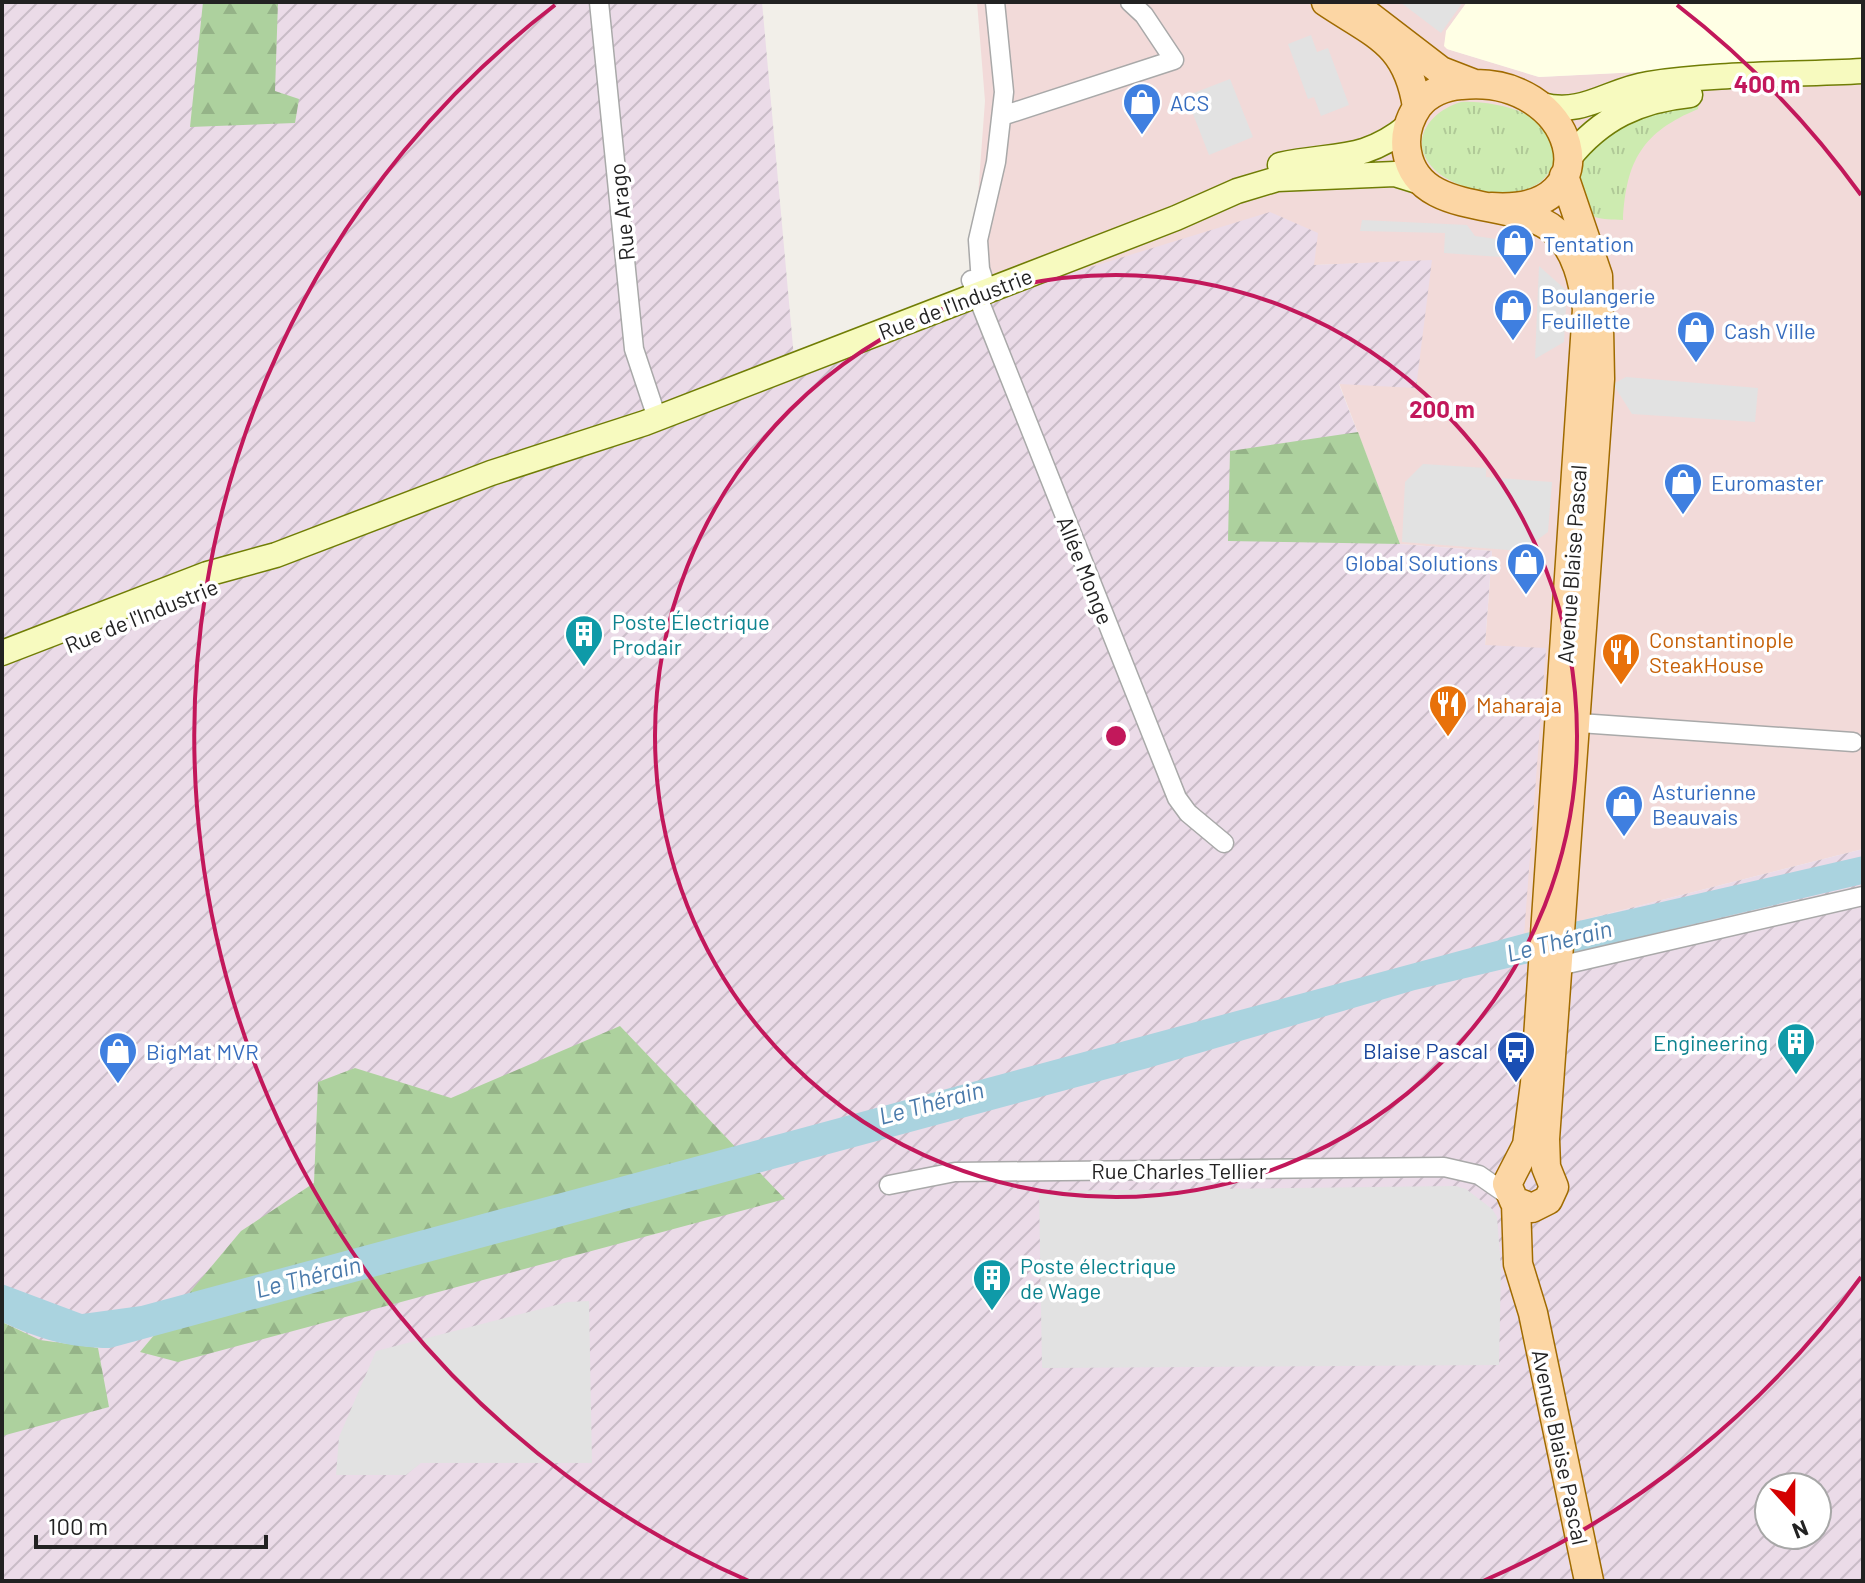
<svg xmlns="http://www.w3.org/2000/svg" width="1865" height="1583" viewBox="0 0 1865 1583" font-family="Barlow,sans-serif">
<defs>
<pattern id="industrial-furrows" width="10" height="10" patternUnits="userSpaceOnUse" patternTransform="scale(2)"><rect width="10" height="10" fill="#ebdbe8"/><path d="M-1 1l2-2M0 10L10 0M9 11l2-2" fill="none" stroke="#c9bcc7"/></pattern>
<pattern id="grass-tufts" width="24" height="20" patternUnits="userSpaceOnUse" patternTransform="scale(2)"><rect width="24" height="20" fill="#cdebb0"/><path d="M3 7l-1-3M5 7V3M7 7l1-3M15 17l-1-3M17 17v-4M19 17l1-3" fill="none" stroke="#b0c997"/></pattern>
<pattern id="forest-firs" width="22" height="20" patternUnits="userSpaceOnUse" patternTransform="scale(2)"><rect width="22" height="20" fill="#add19e"/><path d="M5 1l3.5 6h-7zM16 11l3.5 6h-7z" fill="#95b388"/></pattern>
</defs>
<rect width="100%" height="100%" fill="#f2efe9"/>
<path fill="#f2dad9" d="M 977,2 L 1467,2 L 1446,31 L 1447,49 L 1539,77 L 1863,61 L 1863,849 L 1524,935 L 1485,645 L 1492,551 L 1400,544 L 1339,383 L 1431,261 L 1314,265 L 970,304 L 985,101 Z"/>
<path fill="url(#industrial-furrows)" fill-rule="evenodd" d="M 2,2 L 762,2 L 795,369 L 970,304 L 1270,212 L 1318,233 L 1314,265 L 1432,260 L 1416,388 L 1339,384 L 1400,544 L 1492,551 L 1485,645 L 1546,648 L 1524,935 L 1863,849 L 1863,1581 L 2,1581 ZM 1769,1487 L 1817,1487 L 1817,1535 L 1769,1535 Z"/>
<path fill="#ffffe5" d="M 1467,2 L 1863,2 L 1863,61 L 1539,77 L 1447,49 L 1444,46 L 1446,31 Z"/>
<path fill="url(#grass-tufts)" d="M 1699,101 L 1698,109 C 1643,132 1626,160 1623,220 C 1600,219 1588,221 1580,197 C 1557,128 1653,113 1699,101 Z
M 1461,102 C 1494,100 1568,115 1553,163 C 1540,208 1461,195 1435,170 C 1406,142 1430,111 1461,102 Z"/>
<path fill="url(#forest-firs)" d="M 203,2 L 278,2 L 275,91 L 299,99 L 295,123 L 190,127 Z
M 1358,432 L 1400,544 L 1228,541 L 1230,451 Z
M 620,1026 L 785,1199 L 178,1362 L 140,1352 L 241,1231 L 314,1183 L 318,1082 L 355,1068 L 451,1098 Z
M 2,1322 L 40,1340 L 98,1348 L 109,1407 L 2,1436 Z"/>
<path fill="#e2e2e2" d="M 1400,2 L 1463,2 L 1441,33 Z
M 1311,35 L 1317,52 L 1328,48 L 1349,105 L 1321,116 L 1314,97 L 1308,99 L 1288,44 Z
M 1230,79 L 1253,137 L 1209,155 L 1186,96 Z
M 1362,220 L 1467,225 L 1475,236 L 1511,241 L 1501,257 L 1444,253 L 1445,233 L 1360,231 Z
M 1539,266 L 1567,291 L 1564,342 L 1535,359 Z
M 1626,377 L 1758,388 L 1755,422 L 1632,414 L 1613,384 Z
M 1423,464 L 1486,468 L 1486,477 L 1552,482 L 1548,532 L 1522,551 L 1402,542 L 1405,482 Z
M 1456,1186 L 1466,1189 L 1492,1209 L 1497,1217 L 1501,1268 L 1499,1365 L 1042,1368 L 1039,1191 Z
M 589,1301 L 592,1463 L 421,1463 L 406,1475 L 336,1475 L 339,1437 L 376,1351 L 568,1302 Z"/>
<path fill="#aad3df" d="M 1863,856 L 1863,884 L 1415,990 L 1148,1068 L 110,1348 C 70,1348 39,1339 2,1322 L 2,1284 L 82,1314 L 141,1306 L 1526,933 Z"/>
<g fill="none" stroke-linecap="round" stroke-linejoin="round">
<defs>
<path id="street" d="M 599,2 L 634,349 L 657,418
M 1002,116 L 1174,60 L 1144,15 L 1130,2
M 971,280 L 1177,798 L 1188,813 L 1224,843
M 987,291 L 980,269 L 978,240 L 996,162 L 1004,92 L 995,2
M 1565,722 L 1853,742
M 1550,968 L 1863,896
M 889,1185 L 955,1172 L 1444,1167 L 1479,1175 L 1512,1198"/>
<path id="secondary" d="M 1542,105 C 1583,116 1609,90 1648,84 C 1718,73 1792,75 1863,71
M 1569,158 C 1601,118 1639,100 1690,95
M 1280,165 C 1333,153 1363,163 1408,126
M 2,653 L 207,574 L 276,555 L 491,473 L 645,423 L 1176,218 L 1237,191 L 1277,179 L 1395,174 L 1424,183"/>
<path id="primary" d="M 1326,2 C 1375,35 1407,42 1417,107
M 1351,2 L 1441,71 L 1472,83
M 1491,207 C 1617,216 1576,72 1461,85 C 1445,86 1428,93 1418,106 C 1409,119 1404,136 1407,152 C 1418,219 1515,196 1555,231 C 1577,251 1583,281 1587,309 L 1535,1083 L 1527,1145 L 1507,1184 L 1514,1201 L 1532,1208 L 1548,1200 L 1554,1187 L 1546,1167 L 1545,1139 L 1600,379 L 1598,276 L 1564,176
M 1516,1203 L 1518,1264 L 1533,1313 L 1589,1581"/>
</defs>
<use href="#street" stroke="#a9a9a9" stroke-width="21"/>
<use href="#secondary" stroke="#707d05" stroke-width="27"/>
<use href="#primary" stroke="#a06b00" stroke-width="31"/>
<use href="#street" stroke="#fff" stroke-width="18"/>
<use href="#secondary" stroke="#f7fabf" stroke-width="24"/>
<use href="#primary" stroke="#fcd6a4" stroke-width="28"/>
</g>
<g fill="none" stroke="#c2185b" stroke-width="4">
<circle cx="1116" cy="736" r="461"/>
<path d="M1861 1277A921 921 0 0 1 1483 1581M749 1581A921 921 0 0 1 555 5M1677 5A921 921 0 0 1 1861 195"/>
</g>
<defs>
<symbol id="shop-pin" viewBox="-11 -11 22 30"><path d="M0 17L-7.5 6A9.5 9.5 0 1 1 7.5 6Z" fill="#3f7fe0" stroke="#fff"/><path d="M-5-2.5h2.3a2.7 3.5 0 0 1 5.4 0H5L5.5 6h-11ZM-1.5-2.5h3a1.5 2.3 0 0 0-3 0Z" fill="#fff"/></symbol>
<symbol id="building-pin" viewBox="-11 -11 22 30"><path d="M0 17L-7.5 6A9.5 9.5 0 1 1 7.5 6Z" fill="#0f9aa8" stroke="#fff"/><path d="M-4-6H4V6H1V3H-1V6H-4ZM-2.5-4.3h1.7v1.8h-1.7ZM.8-4.3h1.7v1.8H.8ZM-2.5-1h1.7V.8h-1.7ZM.8-1h1.7V.8H.8Z" fill="#fff"/></symbol>
<symbol id="restaurant-pin" viewBox="-11 -11 22 30"><path d="M0 17L-7.5 6A9.5 9.5 0 1 1 7.5 6Z" fill="#e8710a" stroke="#fff"/><path d="M-5-6h1v4h1v-4h1v4h1v-4h1v5L-1.5 .5V6h-2V.5L-5-1ZM5-6V6H3V1.5H1.5Q1.5-4 5-6Z" fill="#fff"/></symbol>
<symbol id="bus-pin" viewBox="-11 -11 22 30"><path d="M0 17L-7.5 6A9.5 9.5 0 1 1 7.5 6Z" fill="#1a4fb4" stroke="#fff"/><path d="M-5-6H5V4H4V6H2V4H-2V6H-4V4H-5ZM-3.5-4V0h7V-4ZM-3.5 1.2v1.5H-2V1.2ZM2 1.2v1.5H3.5V1.2Z" fill="#fff"/></symbol>
</defs>
<g fill-rule="evenodd">
<use href="#shop-pin" x="1120" y="80" width="44" height="60"/>
<use href="#shop-pin" x="1493" y="221" width="44" height="60"/>
<use href="#shop-pin" x="1491" y="286" width="44" height="60"/>
<use href="#shop-pin" x="1674" y="308" width="44" height="60"/>
<use href="#shop-pin" x="1661" y="460" width="44" height="60"/>
<use href="#shop-pin" x="1504" y="540" width="44" height="60"/>
<use href="#building-pin" x="562" y="612" width="44" height="60"/>
<use href="#restaurant-pin" x="1599" y="630" width="44" height="60"/>
<use href="#restaurant-pin" x="1426" y="682" width="44" height="60"/>
<use href="#shop-pin" x="1602" y="782" width="44" height="60"/>
<use href="#building-pin" x="1774" y="1020" width="44" height="60"/>
<use href="#bus-pin" x="1494" y="1028" width="44" height="60"/>
<use href="#shop-pin" x="96" y="1029" width="44" height="60"/>
<use href="#building-pin" x="970" y="1256" width="44" height="60"/>
</g>
<g text-anchor="middle" dominant-baseline="central" stroke-width="7" stroke-linejoin="round" paint-order="stroke">
<g font-size="22" fill="#366cbe" stroke="#fff" text-anchor="start">
<text x="1170" y="102">ACS</text>
<text x="1543" y="243">Tentation</text>
<text x="1541" y="295">Boulangerie<tspan x="1541" dy="25">Feuillette</tspan></text>
<text x="1724" y="330">Cash Ville</text>
<text x="1711" y="482">Euromaster</text>
<text x="1498" y="562" text-anchor="end">Global Solutions</text>
<text x="1652" y="791">Asturienne<tspan x="1652" dy="25">Beauvais</tspan></text>
<text x="146" y="1051">BigMat MVR</text>
</g>
<g font-size="22" fill="#222" stroke="#fff">
<text transform="translate(621 212) rotate(-96)">Rue Arago</text>
<text transform="translate(955 303) rotate(-21)">Rue de l'Industrie</text>
<text transform="translate(1571 564) rotate(-86)">Avenue Blaise Pascal</text>
<text transform="translate(1086 570) rotate(68)">Allée Monge</text>
<text transform="translate(141 615) rotate(-22)">Rue de l'Industrie</text>
<text x="1179" y="1170">Rue Charles Tellier</text>
<text transform="translate(1561 1447) rotate(78)">Avenue Blaise Pascal</text>
</g>
<g font-size="22" fill="#0d838f" stroke="#fff" text-anchor="start">
<text x="612" y="621">Poste Électrique<tspan x="612" dy="25">Prodair</tspan></text>
<text x="1768" y="1042" text-anchor="end">Engineering</text>
<text x="1020" y="1265">Poste électrique<tspan x="1020" dy="25">de Wage</tspan></text>
</g>
<g font-size="22" fill="#c56008" stroke="#fff" text-anchor="start">
<text x="1649" y="639">Constantinople<tspan x="1649" dy="25">SteakHouse</tspan></text>
<text x="1476" y="704">Maharaja</text>
</g>
<g font-size="22" fill="#164399" stroke="#fff" text-anchor="end">
<text x="1488" y="1050">Blaise Pascal</text>
</g>
<g font-size="24" font-style="italic" fill="#4a7aab" stroke="#fff">
<text transform="translate(1559 940) rotate(-14)">Le Thérain</text>
<text transform="translate(931 1102) rotate(-15)">Le Thérain</text>
<text transform="translate(308 1276) rotate(-14)">Le Thérain</text>
</g>
</g>
<circle cx="1116" cy="736" r="12" fill="#c2185b" stroke="#fff" stroke-width="4"/>
<g font-size="24" text-anchor="middle" font-weight="bold" fill="#c2185b" stroke="#fff" stroke-width="7" stroke-linejoin="round" paint-order="stroke">
<text x="1767" y="93">400 m</text>
<text x="1442" y="418">200 m</text>
</g>
<rect width="1865" height="1583" fill="none" stroke="#222222" stroke-width="8"/>
<g transform="translate(1793 1511) rotate(159)"><circle r="38" fill="#ffffff" stroke="#a7a7a7" stroke-width="2"/>
<path d="M0-6L14 30L0 20L-14 30Z" fill="#d40000"/>
<text y="-12" font-size="22" font-weight="bold" text-anchor="middle" fill="#222222">N</text>
</g>
<path d="M36 1535v12h230v-12" fill="none" stroke="#222222" stroke-width="4"/>
<text x="48" y="1535" font-size="24" fill="#222222" stroke="#ffffff" stroke-width="6" paint-order="stroke">100 m</text>
</svg>
